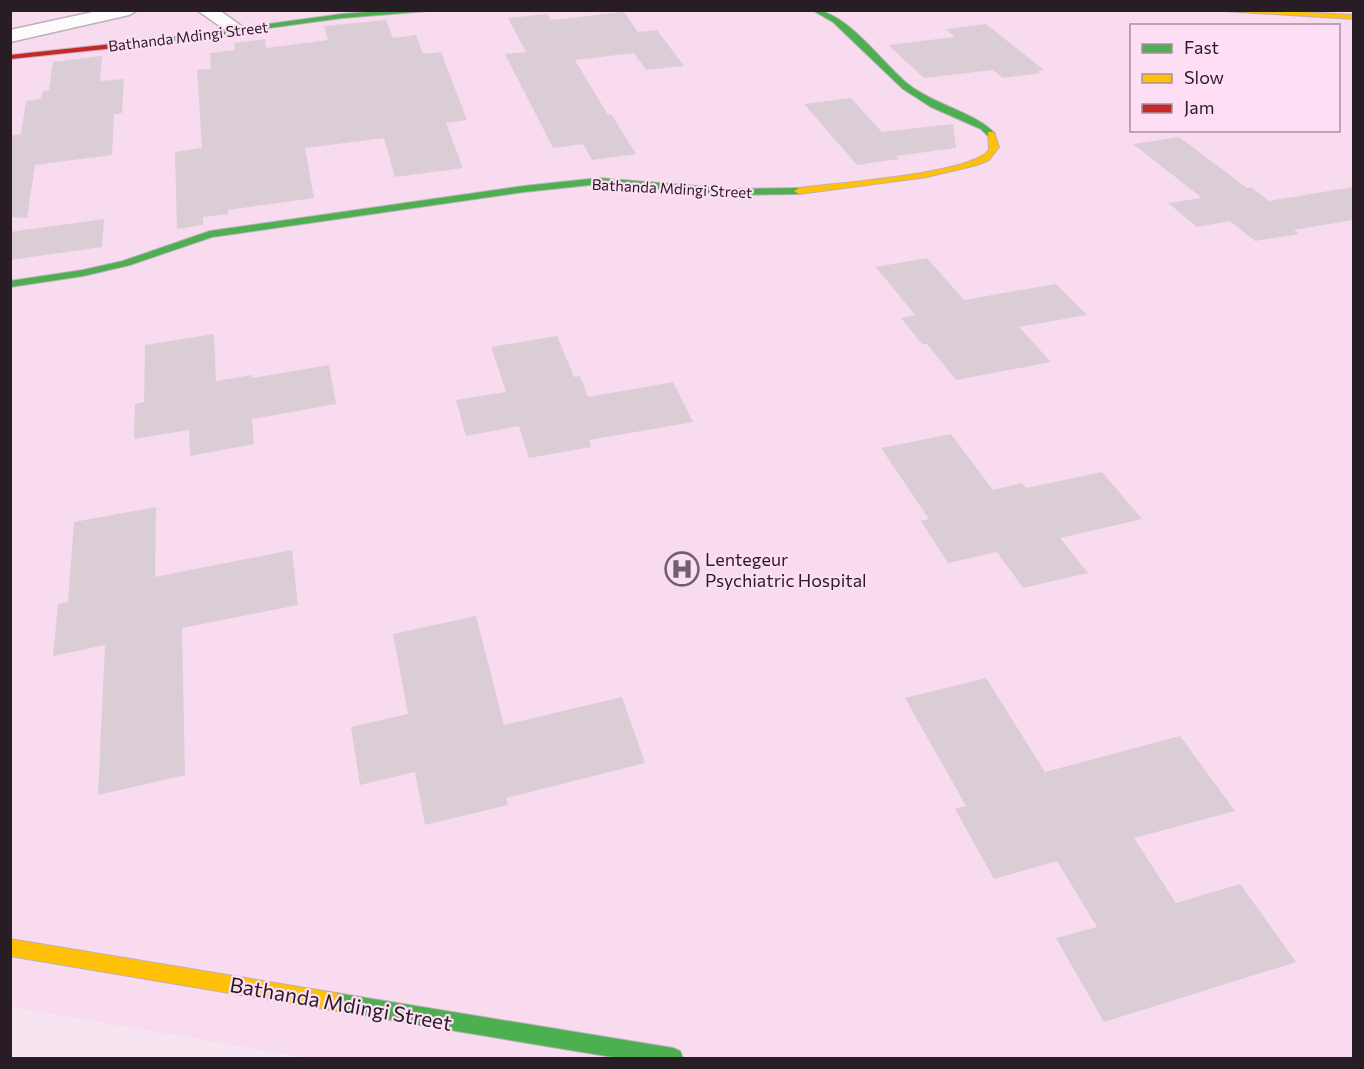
<svg xmlns="http://www.w3.org/2000/svg" width="1364" height="1069" viewBox="0 0 1364 1069" font-family="Commissioner,sans-serif">
<rect width="100%" height="100%" fill="#f6e5f1"/>
<path fill="#f8dbef" fill-rule="evenodd" d="M 10,11 L 1353,11 L 1353,1058 L 308,1058 L 11,1007 ZM 1132,26 L 1338,26 L 1338,130 L 1132,130 Z"/>
<path fill="#dacdd6" d="M 624,12 L 638,32 L 657,30 L 684,66 L 646,70 L 634,53 L 575,60 L 608,115 L 611,114 L 636,154 L 592,160 L 583,144 L 553,148 L 505,54 L 526,52 L 508,18 L 547,14 L 551,20 Z
M 386,20 L 393,38 L 416,35 L 423,54 L 441,52 L 467,120 L 446,123 L 463,168 L 395,177 L 384,138 L 305,148 L 314,198 L 228,210 L 228,214 L 203,217 L 203,225 L 177,229 L 175,152 L 202,148 L 197,70 L 211,69 L 210,53 L 235,50 L 234,43 L 265,39 L 266,48 L 328,40 L 324,26 Z
M 986,24 L 1044,70 L 1038,71 L 1040,73 L 1003,78 L 993,70 L 924,78 L 888,45 L 955,37 L 946,29 Z
M 102,56 L 100,81 L 124,79 L 122,113 L 114,114 L 112,155 L 35,165 L 27,218 L 10,217 L 10,136 L 21,134 L 26,101 L 41,99 L 43,91 L 49,90 L 53,62 Z
M 851,98 L 882,132 L 953,124 L 956,148 L 896,156 L 899,159 L 857,165 L 804,104 Z
M 1179,137 L 1247,188 L 1251,187 L 1269,201 L 1353,187 L 1353,220 L 1294,230 L 1299,234 L 1255,241 L 1230,221 L 1197,227 L 1168,203 L 1202,198 L 1133,144 Z
M 104,219 L 102,247 L 10,260 L 10,232 Z
M 927,258 L 964,300 L 1056,284 L 1087,315 L 1019,327 L 1051,362 L 956,380 L 927,344 L 922,344 L 901,318 L 915,315 L 876,267 Z
M 214,334 L 216,381 L 252,375 L 252,378 L 329,365 L 336,404 L 252,419 L 254,444 L 190,456 L 189,430 L 134,439 L 135,404 L 144,402 L 145,345 Z
M 557,336 L 574,377 L 580,376 L 588,397 L 673,382 L 693,422 L 589,440 L 591,447 L 529,458 L 519,426 L 466,436 L 456,400 L 506,392 L 491,347 Z
M 951,434 L 993,490 L 1022,483 L 1026,488 L 1102,472 L 1142,519 L 1060,538 L 1088,573 L 1023,588 L 997,552 L 948,563 L 921,521 L 929,519 L 881,448 Z
M 156,507 L 155,577 L 292,550 L 298,605 L 182,628 L 185,775 L 98,795 L 105,645 L 53,656 L 58,604 L 68,602 L 74,522 Z
M 476,616 L 504,725 L 622,697 L 645,763 L 506,798 L 508,805 L 425,825 L 415,772 L 360,785 L 351,727 L 408,714 L 393,634 Z
M 986,678 L 1045,772 L 1180,736 L 1235,811 L 1134,838 L 1176,903 L 1240,884 L 1296,962 L 1104,1022 L 1056,938 L 1097,927 L 1057,861 L 994,879 L 955,809 L 966,806 L 905,698 Z"/>
<g fill="none" stroke-linecap="round" stroke-linejoin="round">
<defs>
<path id="street" d="M 102,10 L 138,10 L 129,15 L 10,42 L 10,30 Z
M 197,10 L 219,10 L 247,30 L 245,34 L 231,34 Z"/>
<path id="fast" d="M 394,10 L 440,10 L 342,18 L 159,43 L 155,41 L 159,39 L 342,14 Z
M 812,10 C 846,10 882,63 908,84 C 932,104 979,114 995,134 L 988,136 L 981,129 L 931,107 L 903,89 L 833,22 Z
M 599,178 L 733,189 L 799,188 L 804,191 L 799,194 L 733,195 L 599,184 L 524,192 L 212,237 L 130,265 L 83,276 L 10,287 L 10,281 L 83,270 L 123,261 L 210,231 L 524,186 Z
M 336,993 L 673,1048 L 680,1051 L 683,1058 L 618,1058 L 336,1011 L 329,1008 L 327,1002 L 329,996 Z"/>
<path id="slow" d="M 1207,10 L 1266,10 L 1354,15 L 1354,19 Z
M 988,132 L 994,132 L 999,147 L 989,160 L 977,165 L 927,177 L 799,194 L 794,191 L 799,188 C 834,183 971,174 989,150 Z
M 10,939 L 336,993 L 343,996 L 345,1002 L 343,1008 L 336,1011 L 10,956 Z"/>
<path id="jam" d="M 159,39 L 163,41 L 162,43 L 10,59 L 10,55 Z"/>
</defs>
<use href="#street" stroke="#bdb0b9" stroke-width="3"/>
<use href="#fast" stroke="#bdb0b9" stroke-width="2"/>
<use href="#slow" stroke="#bdb0b9" stroke-width="2"/>
<use href="#jam" stroke="#bdb0b9" stroke-width="2"/>
<use href="#street" fill="#fefbfd" fill-rule="evenodd"/>
<use href="#fast" fill="#4caf50" fill-rule="evenodd"/>
<use href="#slow" fill="#ffc107" fill-rule="evenodd"/>
<use href="#jam" fill="#c62828" fill-rule="evenodd"/>
</g>
<defs>
<symbol id="hospital-ring" viewBox="-11 -11 22 22"><circle r="9.5" fill="#fddef4" stroke="#70626c" stroke-width="1.5"/><path d="M-5-5h3v3.5h4V-5h3V5h-3V1.5h-4V5h-3Z" fill="#70626c"/></symbol>
</defs>
<g fill-rule="evenodd">
<use href="#hospital-ring" x="663" y="550" width="38" height="38"/>
</g>
<g text-anchor="middle" dominant-baseline="central" stroke-width="4.5" stroke-linejoin="round" paint-order="stroke">
<g font-size="15" fill="#281c25" stroke="#fddef4">
<text transform="translate(188 36) rotate(-7)">Bathanda Mdingi Street</text>
<text transform="translate(672 188) rotate(3)">Bathanda Mdingi Street</text>
</g>
<g font-size="18" fill="#281c25" stroke="#fddef4" text-anchor="start">
<text x="705" y="559">Lentegeur<tspan x="705" dy="21">Psychiatric Hospital</tspan></text>
</g>
<g font-size="21" fill="#281c25" stroke="#fddef4">
<text transform="translate(341 1003) rotate(10)">Bathanda Mdingi Street</text>
</g>
</g>
<rect width="1364" height="1069" fill="none" stroke="#281c25" stroke-width="24"/>
<rect x="1130" y="24" width="210" height="108" fill="#fddef4" stroke="#a890a1" stroke-width="1.5"/>
<rect x="1142" y="44" width="30" height="9" fill="#4caf50" stroke="#a890a1" stroke-width="1.5"/>
<text x="1184" y="54" font-size="18" fill="#281c25">Fast</text>
<rect x="1142" y="74" width="30" height="9" fill="#ffc107" stroke="#a890a1" stroke-width="1.5"/>
<text x="1184" y="84" font-size="18" fill="#281c25">Slow</text>
<rect x="1142" y="104" width="30" height="9" fill="#c62828" stroke="#a890a1" stroke-width="1.5"/>
<text x="1184" y="114" font-size="18" fill="#281c25">Jam</text>
</svg>
